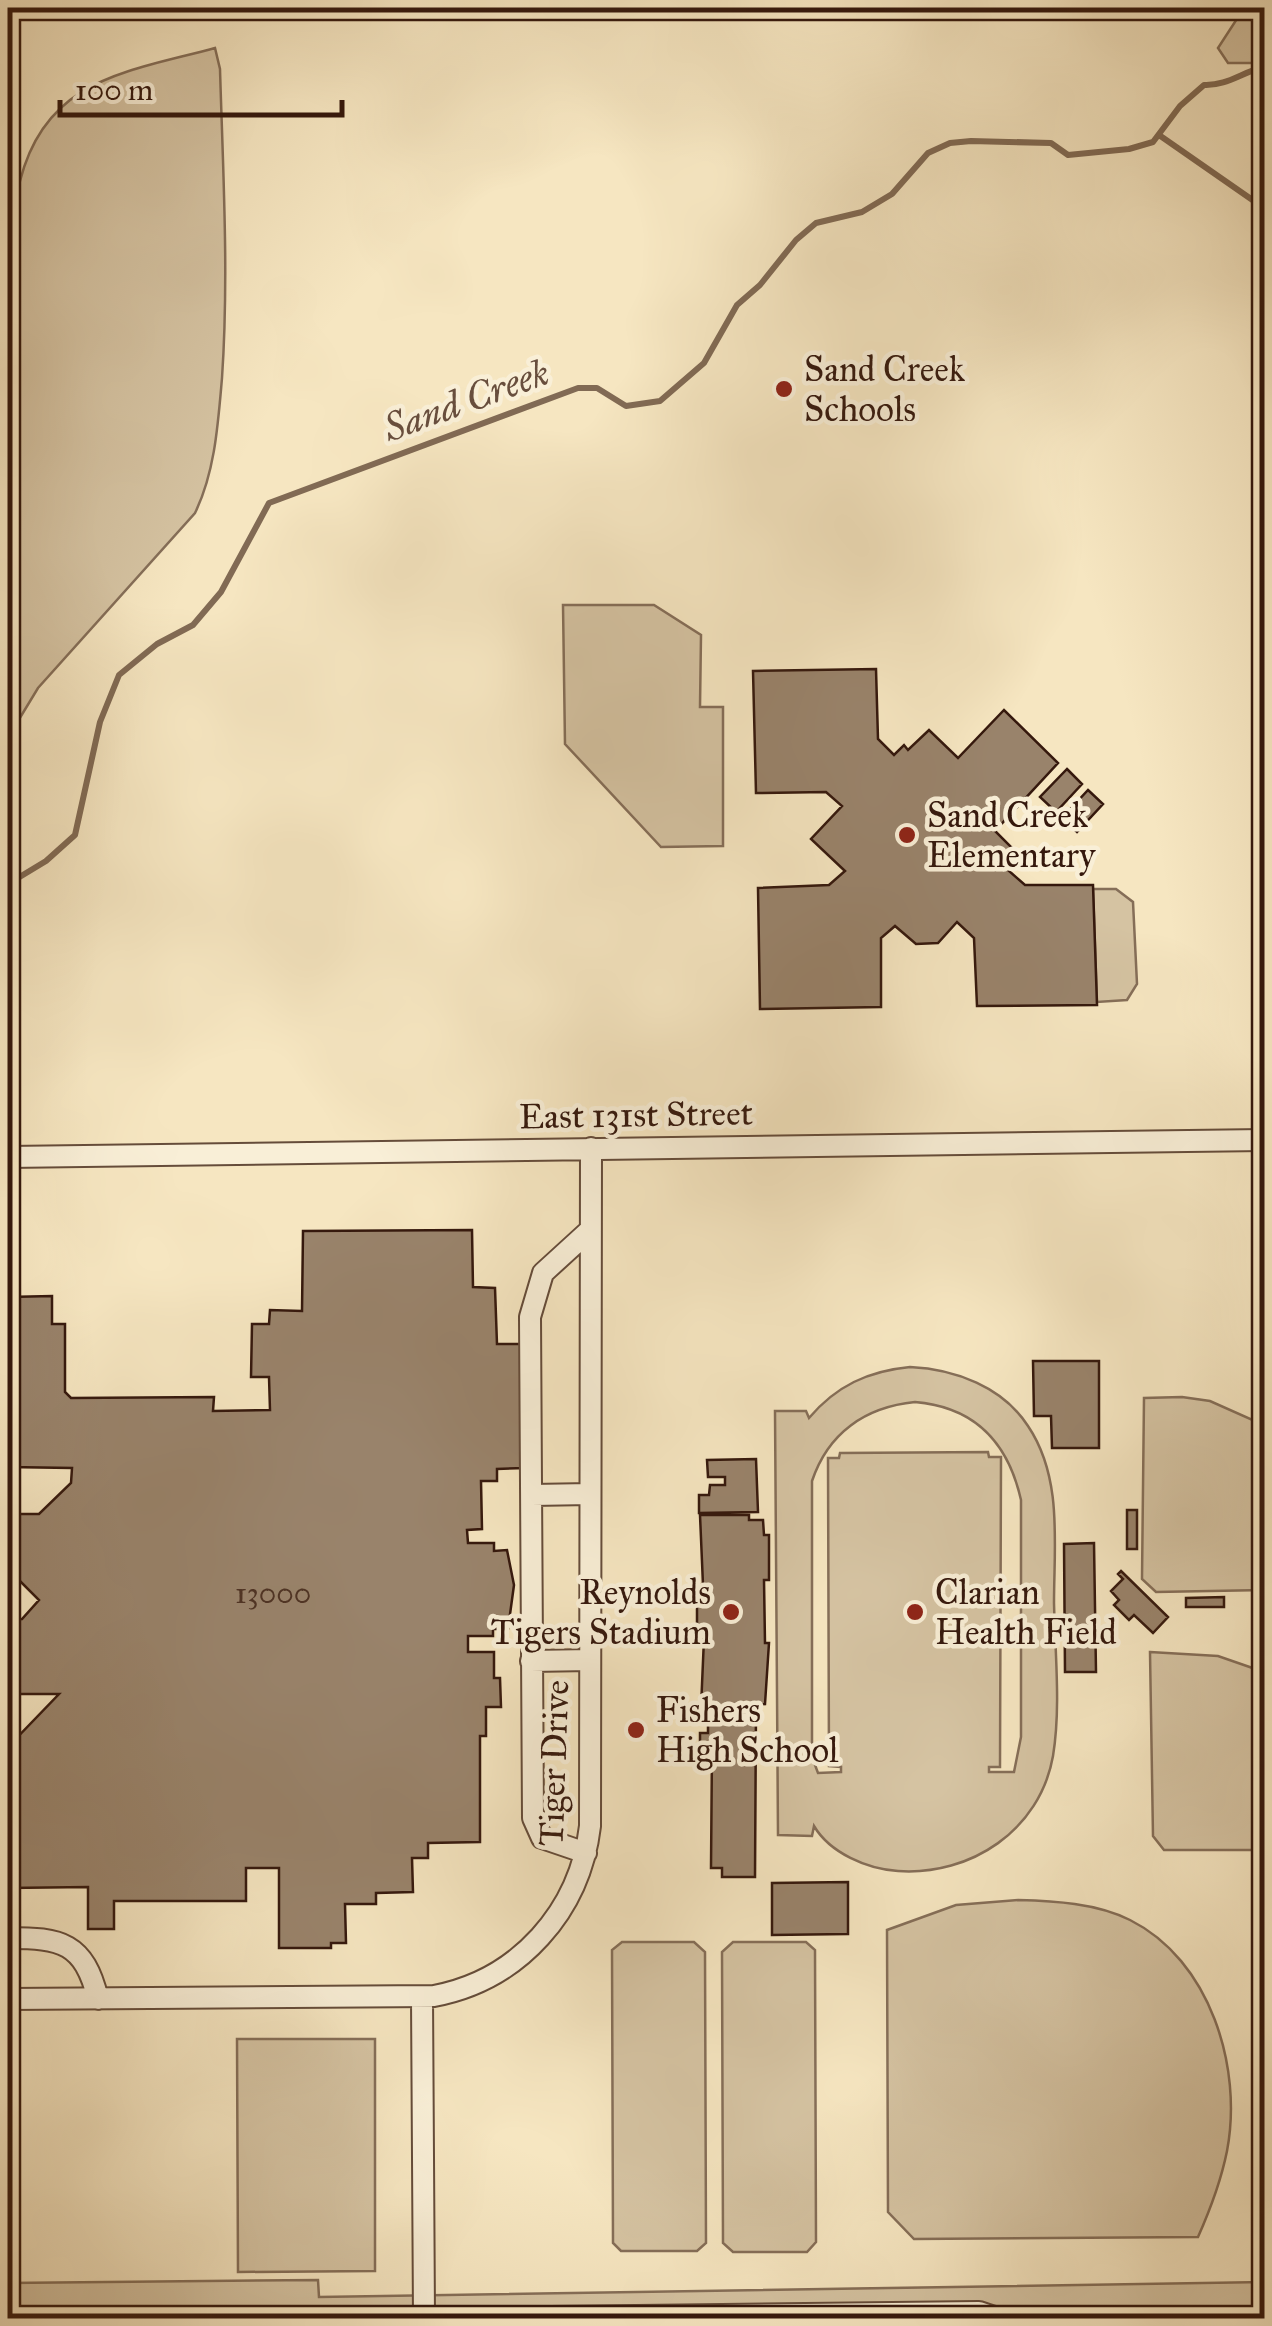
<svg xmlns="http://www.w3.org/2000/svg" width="1272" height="2326" viewBox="0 0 1272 2326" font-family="'IM FELL Great Primer',serif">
<rect width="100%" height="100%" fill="#f6e6c1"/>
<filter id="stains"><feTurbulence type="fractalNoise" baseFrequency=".002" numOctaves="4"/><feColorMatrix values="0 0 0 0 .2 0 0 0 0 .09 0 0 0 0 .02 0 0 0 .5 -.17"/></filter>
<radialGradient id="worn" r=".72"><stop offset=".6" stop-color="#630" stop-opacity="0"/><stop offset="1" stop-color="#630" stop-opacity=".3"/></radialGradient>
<path fill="#d5c3a2" stroke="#856e58" stroke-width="2.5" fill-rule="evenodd" d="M 234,8 L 866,8 L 299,14 Z
M 1244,8 L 1264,8 L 1264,63 L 1228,63 L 1218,48 Z
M 215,48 L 220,69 C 223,172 229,275 222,378 C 218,424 215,472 195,513 L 38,688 L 18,721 L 8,788 L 8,265 C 12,237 13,208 20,181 C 46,78 127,72 215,48 Z
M 563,605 L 654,605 L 701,635 L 700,707 L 723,707 L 723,846 L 661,847 L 565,744 Z
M 1093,889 L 1116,889 L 1133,902 L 1137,984 L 1127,1000 L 1097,1002 Z
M 910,1367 C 955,1369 1003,1387 1028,1426 C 1063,1478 1054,1544 1054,1603 C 1055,1653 1061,1707 1053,1756 C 1040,1830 971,1876 898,1871 C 867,1869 830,1853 814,1826 L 812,1836 L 778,1835 L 775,1411 L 806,1411 L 809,1418 C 836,1386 868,1371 910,1367 ZM 915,1402 C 975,1407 1008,1442 1021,1500 L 1021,1737 L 1014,1772 L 989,1772 L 989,1767 L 1000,1767 L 1001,1457 L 989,1457 L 988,1452 L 840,1453 L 839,1458 L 828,1458 L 829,1766 L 841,1767 L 841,1772 L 818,1773 L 812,1757 L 812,1481 C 828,1433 865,1407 915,1402 Z
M 1182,1397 L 1210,1401 L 1264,1425 L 1264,1590 L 1156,1592 L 1142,1579 L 1144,1398 Z
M 1150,1652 L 1218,1656 L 1264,1672 L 1264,1850 L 1164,1850 L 1153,1836 Z
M 1018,1900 C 1054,1901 1096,1903 1130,1920 C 1210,1960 1243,2067 1227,2151 C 1221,2181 1210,2210 1198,2237 L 914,2239 L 888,2212 L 887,1930 L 956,1905 Z
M 622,1942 L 694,1942 L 705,1952 L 706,2243 L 697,2251 L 621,2251 L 613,2243 L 612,1950 Z
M 733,1942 L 806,1942 L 815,1950 L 816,2242 L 807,2252 L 733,2252 L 723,2243 L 722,1952 Z
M 237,2039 L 375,2039 L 375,2271 L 238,2272 Z
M 318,2280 L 319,2297 L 1264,2282 L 1264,2318 L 8,2318 L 8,2283 Z"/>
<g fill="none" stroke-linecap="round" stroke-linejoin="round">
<path stroke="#816a54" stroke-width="6" d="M 1159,135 L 1264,208
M 8,884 L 46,861 L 75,835 L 100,722 L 119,675 L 157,644 L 193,625 L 221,592 L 269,503 L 578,388 L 597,388 L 626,406 L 660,401 L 704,363 L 737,305 L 760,285 L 796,240 L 816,223 L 862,212 L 892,194 L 928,153 L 950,143 L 971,141 L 1051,143 L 1068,155 L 1129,149 L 1153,142 L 1180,106 L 1204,85 C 1227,86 1242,72 1264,67"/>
</g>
<path fill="#99836b" stroke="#35180d" stroke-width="2.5" d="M 876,669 L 878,739 L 894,755 L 904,745 L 908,750 L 929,730 L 958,758 L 1004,710 L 1058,763 L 995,831 L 1022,858 L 1009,871 L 1025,885 L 1093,885 L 1097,1005 L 977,1006 L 974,938 L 957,922 L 938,943 L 916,944 L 895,926 L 881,938 L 881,1007 L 760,1009 L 758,888 L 829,885 L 845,871 L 811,839 L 842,806 L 826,792 L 756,793 L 753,671 Z
M 1067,769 L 1082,784 L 1056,812 L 1040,797 Z
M 1088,790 L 1103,804 L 1077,832 L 1062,818 Z
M 472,1230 L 473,1287 L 495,1288 L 497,1344 L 525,1344 L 525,1468 L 497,1469 L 497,1481 L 481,1481 L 482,1529 L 467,1530 L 468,1543 L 494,1543 L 494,1551 L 507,1550 L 514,1585 L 508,1629 L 493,1629 L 493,1636 L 468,1636 L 468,1652 L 494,1652 L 494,1678 L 500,1678 L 501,1707 L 486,1707 L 486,1736 L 480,1736 L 480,1842 L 428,1843 L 428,1858 L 412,1858 L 413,1892 L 376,1893 L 376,1904 L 345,1904 L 346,1943 L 331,1943 L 331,1948 L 279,1948 L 279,1868 L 246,1868 L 246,1901 L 114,1901 L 114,1929 L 88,1929 L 88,1887 L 8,1888 L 8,1747 L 59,1694 L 8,1694 L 8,1611 L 9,1620 L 22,1619 L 39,1600 L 10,1571 L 8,1574 L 8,1504 L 18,1514 L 39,1514 L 71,1483 L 72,1468 L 8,1467 L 8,1297 L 52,1296 L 52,1324 L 65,1324 L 65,1392 L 71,1398 L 214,1397 L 213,1411 L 270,1410 L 269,1377 L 251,1377 L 252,1324 L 269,1324 L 270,1310 L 302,1311 L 303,1231 Z
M 1033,1361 L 1099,1361 L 1099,1448 L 1052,1448 L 1051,1416 L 1034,1416 Z
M 756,1459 L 758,1512 L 699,1513 L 699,1495 L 709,1495 L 710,1485 L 725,1485 L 725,1477 L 708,1477 L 707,1460 Z
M 1127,1510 L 1137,1510 L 1137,1549 L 1127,1549 Z
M 700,1515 L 749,1515 L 749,1520 L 763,1520 L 764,1535 L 769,1535 L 769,1580 L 764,1580 L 765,1643 L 769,1643 L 765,1704 L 701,1708 L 704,1638 L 697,1638 L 697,1585 L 703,1585 Z
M 1094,1543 L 1096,1672 L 1065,1672 L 1064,1544 Z
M 1121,1571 L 1168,1617 L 1153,1633 L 1134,1615 L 1129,1620 L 1114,1605 L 1119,1600 L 1111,1591 L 1123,1579 L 1118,1574 Z
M 1224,1597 L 1224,1607 L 1186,1607 L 1186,1598 Z
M 708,1709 L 756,1709 L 755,1877 L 722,1877 L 722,1868 L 711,1868 L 712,1748 L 700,1748 L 700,1733 L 708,1733 Z
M 848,1882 L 848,1934 L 772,1935 L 772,1883 Z"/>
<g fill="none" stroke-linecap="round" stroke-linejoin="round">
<defs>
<path id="minor" d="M 8,1157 L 1264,1140
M 532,1495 L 590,1494
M 531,1661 L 590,1660
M 586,1853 L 542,1838 L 533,1818 L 530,1317 L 543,1273 L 589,1231
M 8,1938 C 61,1938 84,1942 98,1999
M 422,1997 L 424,2318
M 8,1999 L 434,1996 C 519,1980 580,1911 590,1826 L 591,1148
M 476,2318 L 979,2312 L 997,2318"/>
</defs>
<use href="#minor" stroke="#654c3a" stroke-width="24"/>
<use href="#minor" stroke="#f9efd7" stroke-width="20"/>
</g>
<g fill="#8f2418" stroke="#f9efd7" stroke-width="4">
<circle cx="784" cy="389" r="10"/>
<circle cx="907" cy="835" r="10"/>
<circle cx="731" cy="1612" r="10"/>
<circle cx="915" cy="1612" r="10"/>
<circle cx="636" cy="1730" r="10"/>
</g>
<g text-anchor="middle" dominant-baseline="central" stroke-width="9" stroke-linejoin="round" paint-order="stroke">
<g font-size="30" fill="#4e3324">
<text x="273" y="1593">13000</text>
</g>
<g font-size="35" fill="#35180d" stroke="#f9efd7" text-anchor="start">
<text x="804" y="369">Sand Creek<tspan x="804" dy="40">Schools</tspan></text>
<text x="927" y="815">Sand Creek<tspan x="927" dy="40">Elementary</tspan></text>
<text x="711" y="1592" text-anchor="end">Reynolds<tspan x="711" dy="40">Tigers Stadium</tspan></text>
<text x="935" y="1592">Clarian<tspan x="935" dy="40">Health Field</tspan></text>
<text x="656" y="1710">Fishers<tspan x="656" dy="40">High School</tspan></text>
</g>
<g font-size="35" fill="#35180d" stroke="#f9efd7">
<text transform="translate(636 1115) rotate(-1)">East 131st Street</text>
<text transform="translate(554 1763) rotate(-88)">Tiger Drive</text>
</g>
<g font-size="38" font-style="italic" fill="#684e3d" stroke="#f9efd7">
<text transform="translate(466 400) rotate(-20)">Sand Creek</text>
</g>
</g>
<rect width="1272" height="2326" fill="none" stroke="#f6e6c1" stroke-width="40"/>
<rect x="10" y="10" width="1252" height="2306" fill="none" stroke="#35180d" stroke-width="5"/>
<rect x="20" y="20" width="1232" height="2286" fill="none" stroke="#35180d" stroke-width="2.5"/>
<path d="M60 100v15h282v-15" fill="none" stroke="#35180d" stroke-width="5"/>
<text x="75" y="100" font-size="30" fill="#35180d" stroke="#f9efd7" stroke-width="8" paint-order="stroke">100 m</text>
<rect width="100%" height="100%" filter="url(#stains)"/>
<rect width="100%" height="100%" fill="url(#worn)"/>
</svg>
